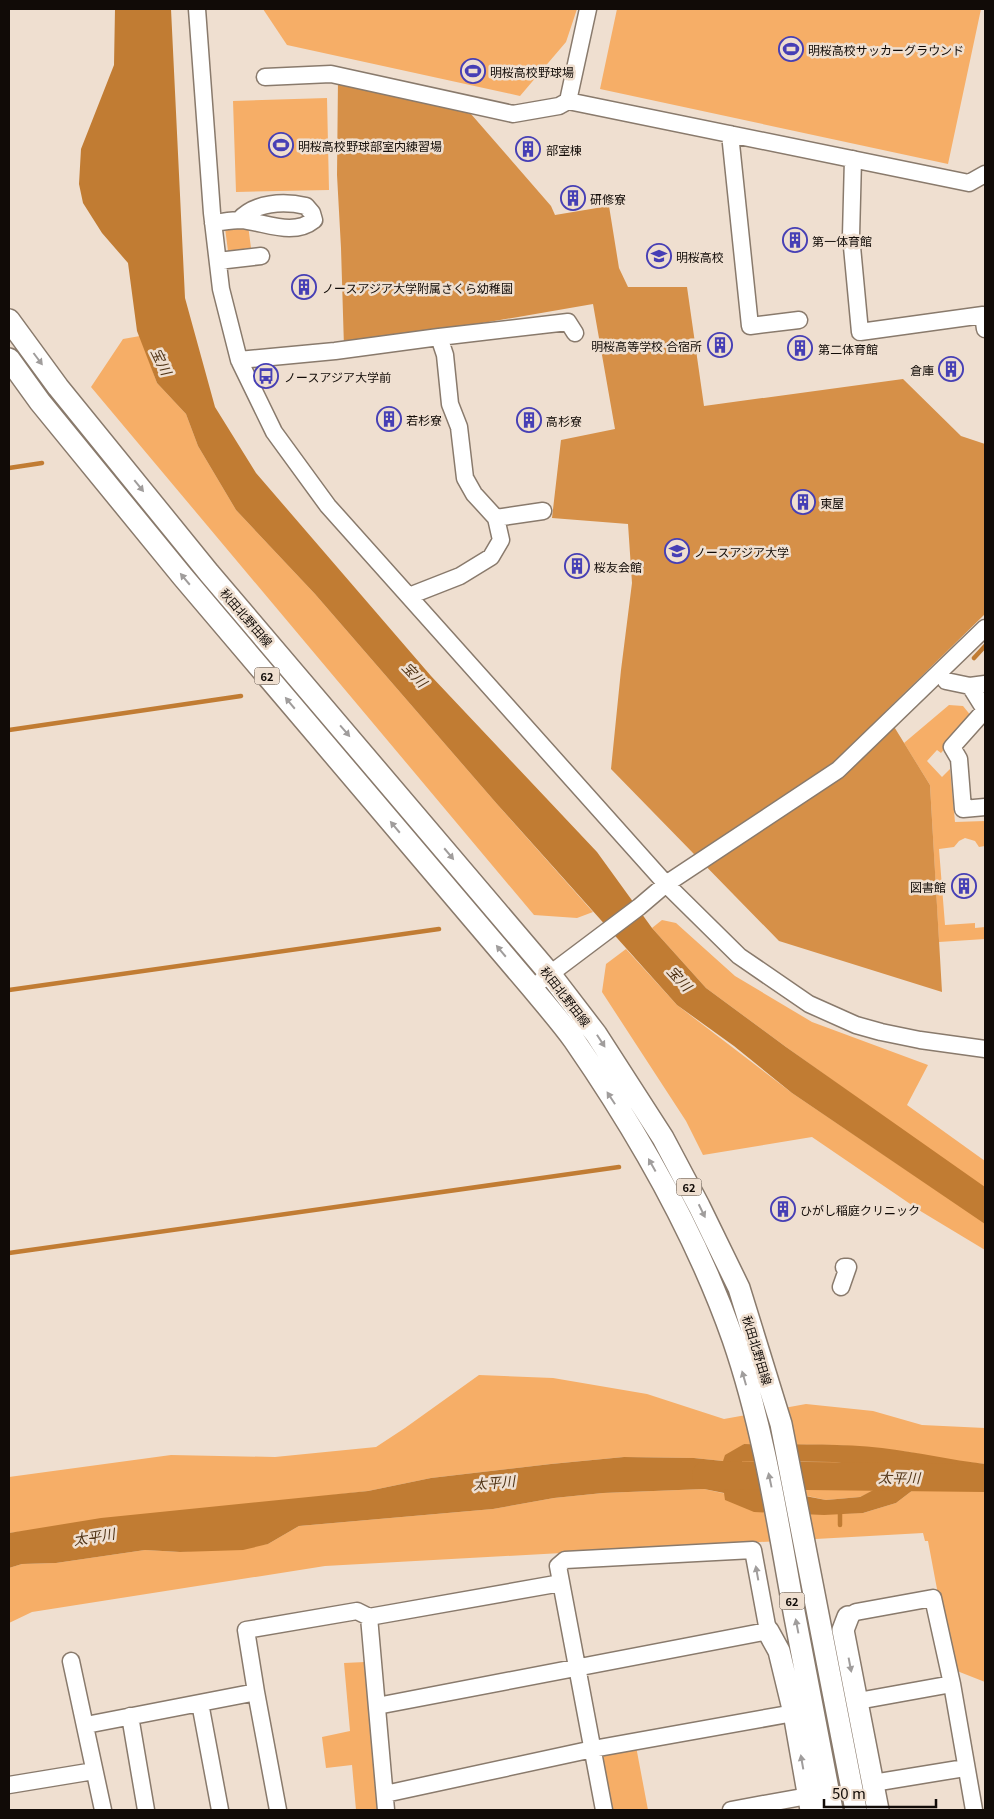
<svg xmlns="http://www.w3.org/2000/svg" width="994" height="1819" viewBox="0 0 994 1819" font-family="Georgia,'Noto Sans JP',serif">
<rect width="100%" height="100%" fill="#efdfd0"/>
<path fill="#f6ae67" d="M 263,9 L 577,9 L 566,42 L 520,96 L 287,45 Z
M 617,9 L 981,9 L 948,164 L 600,89 Z
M 327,98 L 329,190 L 236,192 L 233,101 Z
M 248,225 L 251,248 L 228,251 L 225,228 Z
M 140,336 L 157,383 L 186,414 L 198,446 L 236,510 L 315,594 L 497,804 L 593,912 L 577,918 L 534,915 L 91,387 L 123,339 Z
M 949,705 L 963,706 L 972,717 L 941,753 L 937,750 L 927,761 L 942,777 L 950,769 L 955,822 L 985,821 L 985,846 L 979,847 L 975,841 L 965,838 L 959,841 L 954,847 L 939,849 L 945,925 L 975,923 L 975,928 L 985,927 L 985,939 L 939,942 L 930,785 L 904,743 Z
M 662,920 L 676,923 L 735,976 L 812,1022 L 928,1065 L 907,1105 L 985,1161 L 985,1189 L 786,1047 L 706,988 L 652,928 Z
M 626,949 L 677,1005 L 792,1093 L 985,1223 L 985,1250 L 922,1212 L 812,1137 L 703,1155 L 686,1121 L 602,992 L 606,964 Z
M 479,1375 L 553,1378 L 647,1394 L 724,1419 L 806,1404 L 873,1411 L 922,1425 L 985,1428 L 985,1464 L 955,1461 L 908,1452 L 837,1445 L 744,1444 L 723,1461 L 694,1458 L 624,1457 L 551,1464 L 431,1478 L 368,1491 L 9,1533 L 9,1477 L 171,1455 L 275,1457 L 376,1447 L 405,1428 Z
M 742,1461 L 834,1462 L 878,1468 L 883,1486 L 860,1497 L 826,1500 L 746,1483 Z
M 947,1488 L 985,1492 L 985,1682 L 952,1669 L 928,1541 L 925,1541 L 923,1533 L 325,1566 L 32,1612 L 9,1623 L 9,1568 L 22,1564 L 56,1563 L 145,1550 L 180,1552 L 268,1544 L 299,1526 L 493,1509 L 554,1498 L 603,1493 L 704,1489 L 820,1514 L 863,1513 L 896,1503 L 913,1490 Z
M 365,1662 L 378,1810 L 356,1810 L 352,1765 L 326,1768 L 322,1737 L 350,1731 L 344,1663 Z
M 635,1741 L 648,1810 L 604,1810 L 593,1749 Z"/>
<path fill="#d69048" d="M 338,79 L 421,99 L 471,114 L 551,206 L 555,215 L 609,206 L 619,268 L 628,287 L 687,287 L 704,406 L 903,379 L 961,436 L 985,444 L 985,614 L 885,712 L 930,785 L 942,992 L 779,941 L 611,769 L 621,670 L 632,583 L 628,524 L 552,518 L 561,440 L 615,429 L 593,304 L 344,347 L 341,248 L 337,175 Z"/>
<path fill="#c17c33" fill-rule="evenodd" d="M 115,9 L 171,9 L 185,298 L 215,407 L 256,473 L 431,676 L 597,852 L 652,928 L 706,988 L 786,1047 L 985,1187 L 985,1224 L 792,1093 L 734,1046 L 677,1005 L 497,804 L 315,594 L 236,510 L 198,446 L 186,414 L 157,383 L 137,331 L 128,263 L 102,233 L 83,203 L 79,184 L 81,149 L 114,65 Z
M 744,1444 C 790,1445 836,1443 882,1448 C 917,1452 951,1460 985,1464 L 985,1492 L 947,1488 L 913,1490 L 896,1503 L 863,1513 L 824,1515 L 754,1512 L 725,1500 L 724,1493 L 704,1489 L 603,1493 L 554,1498 L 493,1509 L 299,1526 L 268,1544 L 243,1550 L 180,1552 L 145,1550 L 56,1563 L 22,1564 L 9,1568 L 9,1533 L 101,1518 L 368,1491 L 431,1478 L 551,1464 L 624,1457 L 694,1458 L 723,1461 L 725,1455 ZM 742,1461 L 834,1462 L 878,1468 L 883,1485 L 860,1497 L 826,1500 L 753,1486 L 746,1483 Z"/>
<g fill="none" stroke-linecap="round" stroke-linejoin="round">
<path stroke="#c17c33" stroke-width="4.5" d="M 9,468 L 42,463
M 974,658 L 985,646
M 9,730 L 241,696
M 9,990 L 439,929
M 9,1253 L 619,1167
M 840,1514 L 840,1525"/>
<path stroke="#c17c33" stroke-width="28" d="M 706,1475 L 985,1478"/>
<defs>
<path id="minor" d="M 197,9 L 212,213 L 221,289 L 239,360 L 274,432 L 328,506 L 666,884 L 739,956 L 809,1004 L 856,1025 L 881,1032 L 920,1040 L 985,1049
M 588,9 L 568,101 L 969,183 L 985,174
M 265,77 L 331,74 L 513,114 L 559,106 L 568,101
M 730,134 L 750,326 L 799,320
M 853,159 L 851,236 L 860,332 L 983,315 L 985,329
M 213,223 C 222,222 232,220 241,220 C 265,222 293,237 314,220 L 312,213 L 306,206 C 284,201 255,202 239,220
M 218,261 L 261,256
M 439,337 L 568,322 L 575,333
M 239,360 L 335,351 L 439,337 L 445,355 L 450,404 L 459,427 L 465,478 L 474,494 L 496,518 L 501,540 L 491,557 L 460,576 L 409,596
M 496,518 L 543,511
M 946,681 L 970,686 L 985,684
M 970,686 L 985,710 L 952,747 L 959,759 L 963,809 L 985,807
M 542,980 L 639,907 L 666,884 L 838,770 L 985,628
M 841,1287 L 848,1267 L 844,1267
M 369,1617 L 561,1583
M 848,1617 L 856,1612 L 933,1598 L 952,1684 L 974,1810
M 71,1661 L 103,1810
M 256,1692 L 278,1810
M 858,1701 L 952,1684
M 200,1703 L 220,1810
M 377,1706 L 768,1631 L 753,1550 L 565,1560 L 558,1566 L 604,1810
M 130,1716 L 146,1810
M 86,1725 L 256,1692 L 246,1630 L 357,1611 L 369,1617 L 386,1810
M 873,1783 L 965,1768
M 9,1785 L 94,1771
M 385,1794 L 593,1749 L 794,1713
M 731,1810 L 808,1796"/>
<path id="major" d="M 9,320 L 58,387 L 209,573 L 550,974 L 596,1034 L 663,1138 L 699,1206 L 739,1288 L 781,1424 L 856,1810
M 9,359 L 40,402 L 183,577 L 532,988 C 546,1005 561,1022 574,1040 C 637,1131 696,1234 733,1339 C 764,1429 778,1524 795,1617 C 807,1682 820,1746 832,1810
M 848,1617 L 843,1630 L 878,1810
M 768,1631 L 779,1651 L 794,1713 L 811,1810"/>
</defs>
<use href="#minor" stroke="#897a6c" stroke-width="19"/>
<use href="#major" stroke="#897a6c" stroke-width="24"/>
<use href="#minor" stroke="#fff" stroke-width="16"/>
<use href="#major" stroke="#fff" stroke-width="21"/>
</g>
<defs><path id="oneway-solid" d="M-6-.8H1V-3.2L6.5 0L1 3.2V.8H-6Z" transform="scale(1.25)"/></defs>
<g fill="#a09d9c">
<use href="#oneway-solid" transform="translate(38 359) rotate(53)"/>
<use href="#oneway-solid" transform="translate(139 486) rotate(51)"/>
<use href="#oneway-solid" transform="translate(185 579) rotate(-130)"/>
<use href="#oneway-solid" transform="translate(290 703) rotate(-130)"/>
<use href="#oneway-solid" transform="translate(345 731) rotate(49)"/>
<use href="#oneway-solid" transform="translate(395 827) rotate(-130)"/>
<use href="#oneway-solid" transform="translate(449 854) rotate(50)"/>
<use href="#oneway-solid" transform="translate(501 951) rotate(-130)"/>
<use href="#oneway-solid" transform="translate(601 1041) rotate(57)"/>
<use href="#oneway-solid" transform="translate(611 1098) rotate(-123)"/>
<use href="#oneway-solid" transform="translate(652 1165) rotate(-119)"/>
<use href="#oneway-solid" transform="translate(702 1211) rotate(64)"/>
<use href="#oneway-solid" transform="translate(744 1378) rotate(-106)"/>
<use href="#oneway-solid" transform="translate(770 1480) rotate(-102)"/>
<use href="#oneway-solid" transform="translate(757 1573) rotate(-100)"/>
<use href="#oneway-solid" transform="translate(797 1626) rotate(-101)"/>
<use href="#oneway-solid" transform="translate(850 1665) rotate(79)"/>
<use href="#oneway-solid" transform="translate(802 1762) rotate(-100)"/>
</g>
<defs>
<symbol id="stadium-ring" viewBox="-11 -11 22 22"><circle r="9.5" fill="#efdfd0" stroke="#463fb5" stroke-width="1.5"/><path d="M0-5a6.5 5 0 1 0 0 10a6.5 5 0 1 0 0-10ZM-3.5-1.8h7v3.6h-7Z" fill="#463fb5"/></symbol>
<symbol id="building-ring" viewBox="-11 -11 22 22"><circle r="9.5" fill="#efdfd0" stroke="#463fb5" stroke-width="1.5"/><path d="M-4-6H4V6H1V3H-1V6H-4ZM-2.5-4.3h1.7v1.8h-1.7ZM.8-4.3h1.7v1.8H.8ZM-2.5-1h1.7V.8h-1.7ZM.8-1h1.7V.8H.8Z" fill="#463fb5"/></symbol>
<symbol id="school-ring" viewBox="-11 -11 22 22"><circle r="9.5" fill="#efdfd0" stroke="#463fb5" stroke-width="1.5"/><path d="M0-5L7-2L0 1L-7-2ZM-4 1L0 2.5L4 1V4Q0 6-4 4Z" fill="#463fb5"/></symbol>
<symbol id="bus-ring" viewBox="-11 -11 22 22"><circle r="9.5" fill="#efdfd0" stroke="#463fb5" stroke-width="1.5"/><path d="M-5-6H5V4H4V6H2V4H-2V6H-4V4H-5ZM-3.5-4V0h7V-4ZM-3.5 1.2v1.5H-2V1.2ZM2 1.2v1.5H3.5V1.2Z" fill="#463fb5"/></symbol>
<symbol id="university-ring" viewBox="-11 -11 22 22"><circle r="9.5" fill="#efdfd0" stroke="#463fb5" stroke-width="1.5"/><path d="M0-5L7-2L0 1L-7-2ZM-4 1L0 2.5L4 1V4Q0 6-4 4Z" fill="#463fb5"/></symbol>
</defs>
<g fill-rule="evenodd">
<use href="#stadium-ring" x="777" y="35" width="28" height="28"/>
<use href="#stadium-ring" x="459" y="57" width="28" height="28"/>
<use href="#stadium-ring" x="267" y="131" width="28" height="28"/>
<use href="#building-ring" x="514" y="135" width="28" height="28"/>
<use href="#building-ring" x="559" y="184" width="28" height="28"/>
<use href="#building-ring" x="781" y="226" width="28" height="28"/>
<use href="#school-ring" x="645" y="242" width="28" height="28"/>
<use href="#building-ring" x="290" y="273" width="28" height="28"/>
<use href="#building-ring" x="706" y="331" width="28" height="28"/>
<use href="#building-ring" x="786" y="334" width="28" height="28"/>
<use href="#building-ring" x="937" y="355" width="28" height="28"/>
<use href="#bus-ring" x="252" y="362" width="28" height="28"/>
<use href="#building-ring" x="375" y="405" width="28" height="28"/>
<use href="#building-ring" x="515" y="406" width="28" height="28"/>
<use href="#building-ring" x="789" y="488" width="28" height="28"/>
<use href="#university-ring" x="663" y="537" width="28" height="28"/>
<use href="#building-ring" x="563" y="552" width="28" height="28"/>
<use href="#building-ring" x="950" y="872" width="28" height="28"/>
<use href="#building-ring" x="769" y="1195" width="28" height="28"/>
</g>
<g text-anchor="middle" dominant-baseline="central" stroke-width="5" stroke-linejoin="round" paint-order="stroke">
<g fill="#efdfd0" stroke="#544b43" stroke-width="1">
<rect x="254.5" y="667.5" width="25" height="17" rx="4"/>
<rect x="676.5" y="1178.5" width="25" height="17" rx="4"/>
<rect x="779.5" y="1592.5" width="25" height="17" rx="4"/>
</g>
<g font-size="11" font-weight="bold" fill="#110b07">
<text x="267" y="676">62</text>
<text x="689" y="1187">62</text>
<text x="792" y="1601">62</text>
</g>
<g font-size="12" fill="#110b07" stroke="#efdfd0" text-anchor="start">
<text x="808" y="49">明桜高校サッカーグラウンド</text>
<text x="490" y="71">明桜高校野球場</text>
<text x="298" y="145">明桜高校野球部室内練習場</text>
<text x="546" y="149">部室棟</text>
<text x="590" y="198">研修寮</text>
<text x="812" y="240">第一体育館</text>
<text x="676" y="256">明桜高校</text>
<text x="322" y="287">ノースアジア大学附属さくら幼稚園</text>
<text x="702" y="345" text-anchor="end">明桜高等学校 合宿所</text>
<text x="818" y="348">第二体育館</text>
<text x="934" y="369" text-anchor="end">倉庫</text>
<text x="284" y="376">ノースアジア大学前</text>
<text x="406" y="419">若杉寮</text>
<text x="546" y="420">高杉寮</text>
<text x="820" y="502">東屋</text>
<text x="694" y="551">ノースアジア大学</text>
<text x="594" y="566">桜友会館</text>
<text x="946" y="886" text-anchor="end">図書館</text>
<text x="800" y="1209">ひがし稲庭クリニック</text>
</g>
<g font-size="12" fill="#110b07" stroke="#efdfd0">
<text transform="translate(247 617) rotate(49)">秋田北野田線</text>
<text transform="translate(566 996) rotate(52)">秋田北野田線</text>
<text transform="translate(758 1350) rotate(73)">秋田北野田線</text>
</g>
<g font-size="14" font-style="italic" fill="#503315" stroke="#efdfd0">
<text transform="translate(162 361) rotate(64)">宝川</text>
<text transform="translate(415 674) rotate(46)">宝川</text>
<text transform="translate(680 978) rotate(47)">宝川</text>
<text transform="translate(899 1477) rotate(1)">太平川</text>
<text transform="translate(494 1482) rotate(-5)">太平川</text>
<text transform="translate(94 1536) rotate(-9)">太平川</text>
</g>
</g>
<rect width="994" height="1819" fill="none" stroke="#110b07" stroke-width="20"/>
<path d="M824 1799v8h112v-8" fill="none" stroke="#110b07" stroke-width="2.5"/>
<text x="832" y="1799" font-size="15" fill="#110b07" stroke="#efdfd0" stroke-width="4" paint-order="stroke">50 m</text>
</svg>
